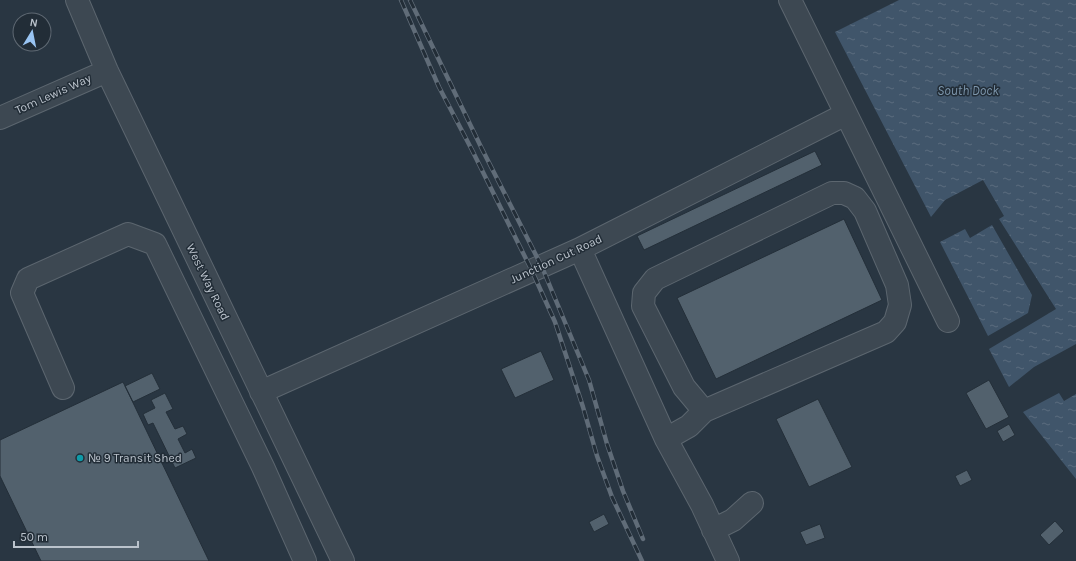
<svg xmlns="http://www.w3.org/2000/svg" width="1076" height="561" viewBox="0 0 1076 561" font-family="Karla,sans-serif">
<defs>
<pattern id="water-ripples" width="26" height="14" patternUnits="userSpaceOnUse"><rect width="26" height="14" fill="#40556a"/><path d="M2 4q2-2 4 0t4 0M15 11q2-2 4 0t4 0" fill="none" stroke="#5a6c7e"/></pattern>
</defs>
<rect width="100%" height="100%" fill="#293642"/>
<path fill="url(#water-ripples)" d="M 899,0 L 1076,0 L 1076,344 L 1034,367 L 1009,387 L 989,349 L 1056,309 L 999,219 L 1004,216 L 983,180 L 945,200 L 931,217 L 835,32 Z
M 992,225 L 1032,295 L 1028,313 L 988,336 L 940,242 L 965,229 L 970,238 Z
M 1059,393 L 1064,401 L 1076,394 L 1076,479 L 1023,412 Z"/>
<path fill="#52616d" stroke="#242f39" d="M 815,151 L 822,165 L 644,250 L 637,236 Z
M 844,219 L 882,300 L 716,379 L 677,298 Z
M 541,351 L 554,380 L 515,398 L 501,369 Z
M 152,373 L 160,389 L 133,402 L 125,386 Z
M 989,380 L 1009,417 L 986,429 L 966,393 Z
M 123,382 L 125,386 L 209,561 L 41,561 L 0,476 L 0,440 Z
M 165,393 L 173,409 L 166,412 L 175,429 L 183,426 L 187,434 L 178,439 L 185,453 L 192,449 L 196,458 L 175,468 L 153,423 L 148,425 L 143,414 L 155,408 L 151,400 Z
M 818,399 L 852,467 L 809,487 L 776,419 Z
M 1009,424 L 1015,435 L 1003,442 L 997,431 Z
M 967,470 L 972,480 L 960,486 L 955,476 Z
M 604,514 L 609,524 L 594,532 L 589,522 Z
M 1055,521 L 1064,531 L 1049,545 L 1040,535 Z
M 820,524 L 825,538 L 806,545 L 800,532 Z"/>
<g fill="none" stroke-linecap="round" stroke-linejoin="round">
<defs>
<path id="minor" d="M 77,0 L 107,71 L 343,561
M 790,0 L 948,321
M 0,118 L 107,71
M 580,249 L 666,439 L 702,505 L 728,561
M 63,388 L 22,293 L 28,279 L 128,234 L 155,244 L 263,467 L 305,561
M 261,392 L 580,249 L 846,114
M 666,439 L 689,426 L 704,411 L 886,332 L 895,322 L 900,305 L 897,285 L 865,211 L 855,198 L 844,193 L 832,193 L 655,279 L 644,293 L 643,306 L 684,387 L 704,411
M 713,530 L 733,520 L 752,503"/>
</defs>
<use href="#minor" stroke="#5c666f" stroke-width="24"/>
<use href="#minor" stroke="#3d4852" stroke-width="22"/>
<defs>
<path id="rail" d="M 401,0 L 439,87 L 472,150 L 532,271 L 555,322 L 583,407 L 597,456 L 612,497 L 642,561
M 410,0 L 482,149 L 542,267 L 589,380 L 607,444 L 623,491 L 643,539"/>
</defs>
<use href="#rail" stroke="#606c78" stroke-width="4.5"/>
<use href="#rail" stroke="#222d37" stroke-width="3" stroke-dasharray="9" stroke-linecap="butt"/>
</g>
<circle fill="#0f9aa8" stroke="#222d37" stroke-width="1.5" cx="80" cy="458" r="4"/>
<g text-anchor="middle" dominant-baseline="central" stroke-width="3" stroke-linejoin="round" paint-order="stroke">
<g font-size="12" fill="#bbc3cc" stroke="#222d37">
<text transform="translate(53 94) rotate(-24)">Tom Lewis Way</text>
<text transform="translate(556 259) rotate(-25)">Junction Cut Road</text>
<text transform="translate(208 282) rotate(64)">West Way Road</text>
</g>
<g font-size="12" fill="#bbc3cc" stroke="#222d37" text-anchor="start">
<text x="88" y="458">№ 9 Transit Shed</text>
</g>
<g font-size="13" font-style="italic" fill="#7d96ac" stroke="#222d37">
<text x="968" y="90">South Dock</text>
</g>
</g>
<g transform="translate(32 32) rotate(10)"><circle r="19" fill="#222d37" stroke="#5f6973"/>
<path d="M0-3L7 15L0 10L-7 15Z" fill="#99c4f2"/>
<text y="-6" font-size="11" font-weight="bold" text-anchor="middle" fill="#bbc3cc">N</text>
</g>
<path d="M14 541v6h124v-6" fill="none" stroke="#bbc3cc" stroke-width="2"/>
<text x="20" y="541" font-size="12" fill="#bbc3cc" stroke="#222d37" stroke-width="3" paint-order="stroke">50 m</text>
</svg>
